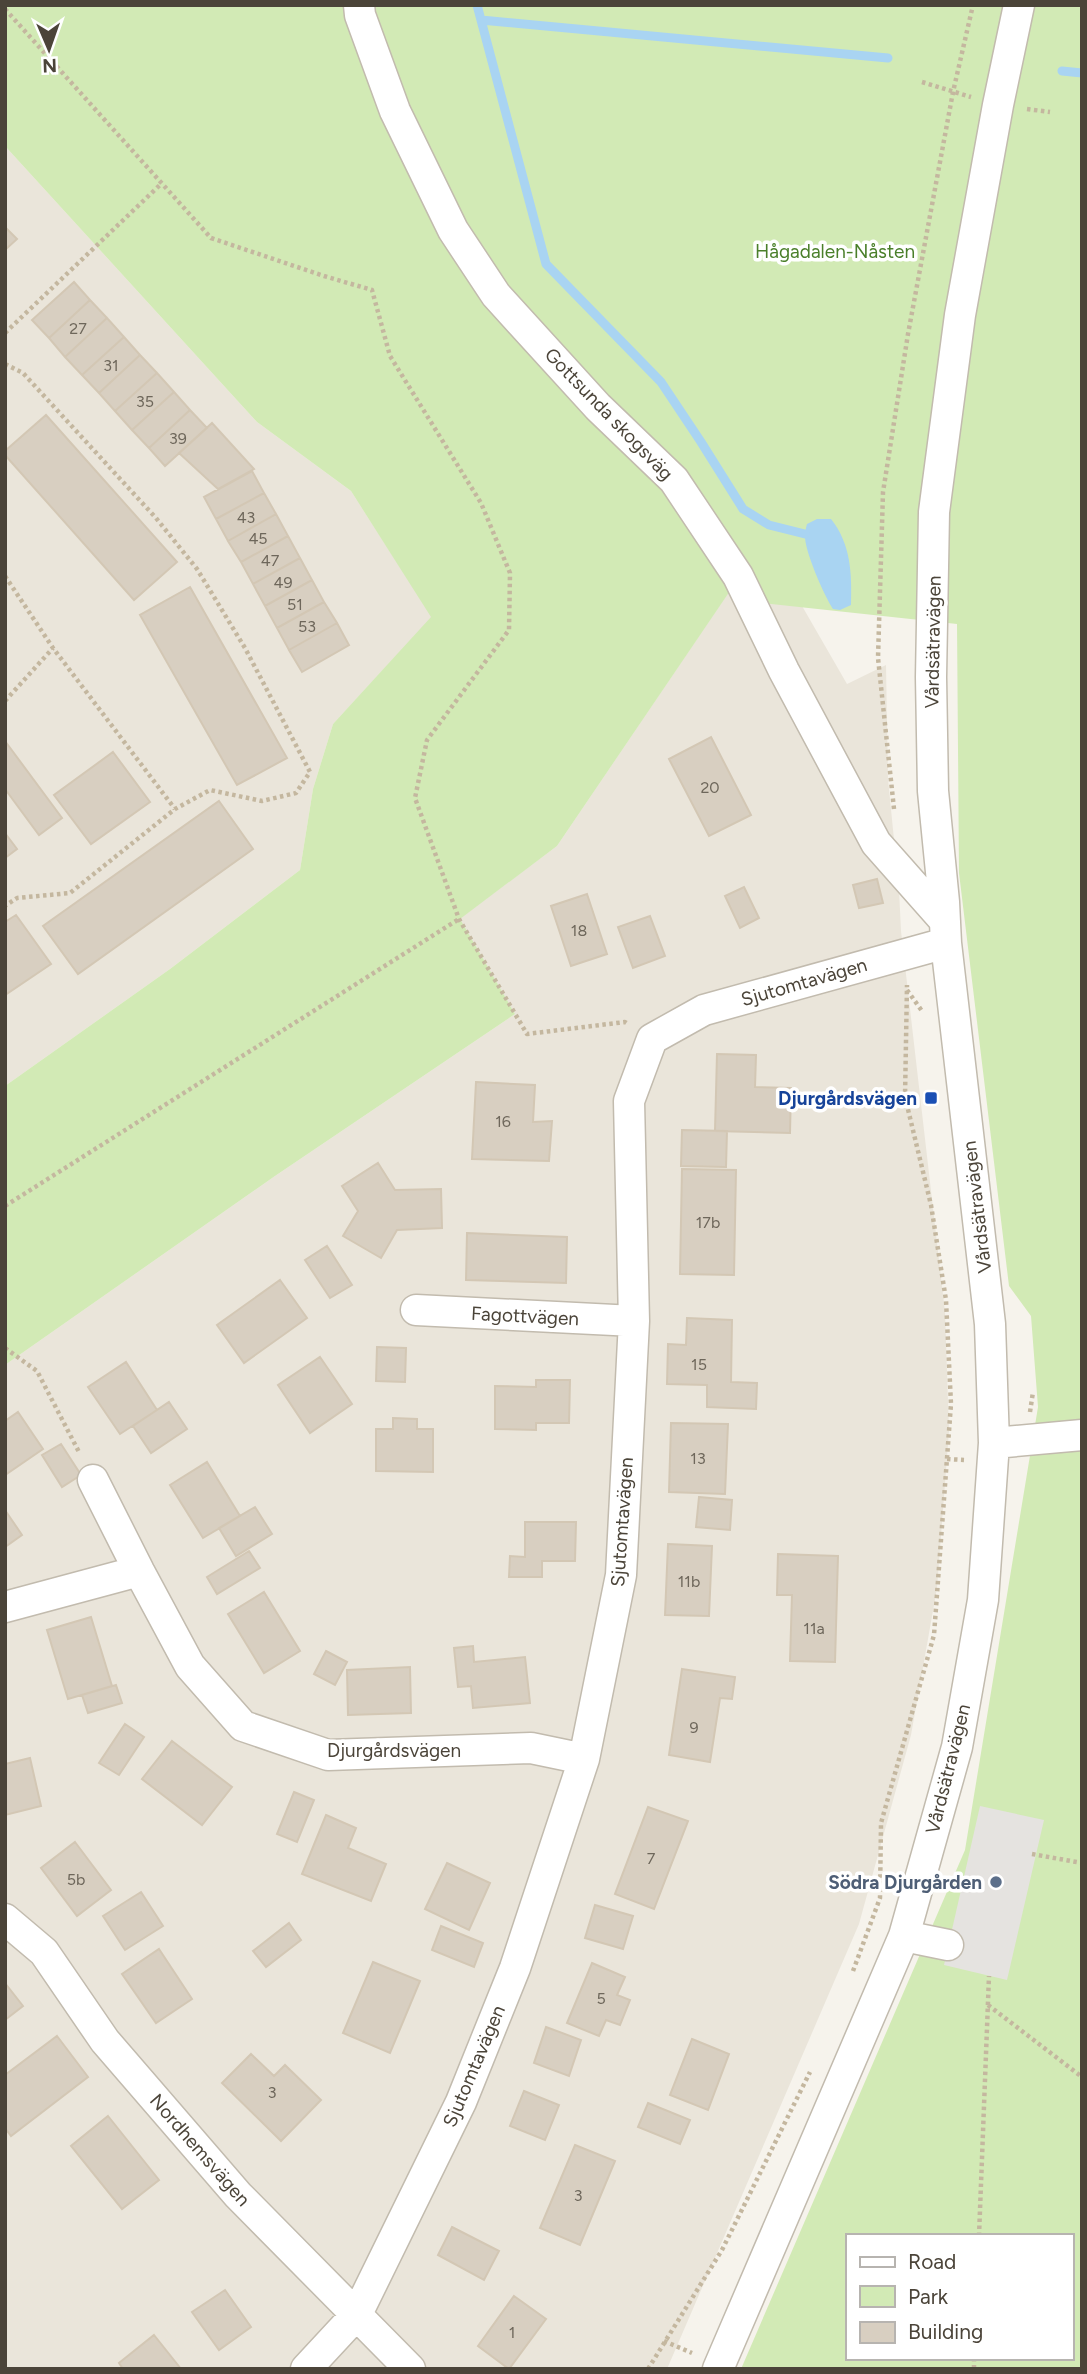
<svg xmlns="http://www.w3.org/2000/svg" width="1087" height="2374" viewBox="0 0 1087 2374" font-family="Figtree,sans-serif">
<rect width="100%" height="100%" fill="#f6f3ec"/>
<path fill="#eae5da" d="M 5,146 L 257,422 L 351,491 L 432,617 L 333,724 L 313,789 L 300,870 L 170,969 L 5,1086 Z
M 764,540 L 847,684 L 886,665 L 888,779 L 899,890 L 901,931 L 945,1312 L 949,1431 L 937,1588 L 911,1735 L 859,1924 L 667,2369 L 5,2369 L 5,1365 L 275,1176 L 515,1014 L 459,919 L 557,846 Z"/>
<path fill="#d2eab5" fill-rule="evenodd" d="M 5,5 L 1082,5 L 1082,2369 L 741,2369 L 965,1850 L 1038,1407 L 1031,1316 L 1009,1286 L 959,873 L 957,624 L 743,601 L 734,585 L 557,846 L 460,919 L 515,1014 L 275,1176 L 5,1365 L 5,1086 L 170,969 L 300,870 L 313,789 L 333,724 L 431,617 L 351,491 L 257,422 L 5,146 ZM 847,2236 L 1071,2236 L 1071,2358 L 847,2358 Z"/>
<path fill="#e5e3e0" d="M 980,1806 L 1044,1820 L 1007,1980 L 944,1965 Z"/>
<path fill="#a9d4f2" d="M 817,519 L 831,519 C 851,544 852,574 851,605 L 840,610 L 833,609 C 824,595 804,550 805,535 C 805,531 806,528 807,524 Z"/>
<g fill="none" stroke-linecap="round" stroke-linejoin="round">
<path stroke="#a9d4f2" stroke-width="9" d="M 477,5 L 546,264 L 661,382 L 701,442 L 743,509 L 769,525 L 805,534
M 481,20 L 888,58
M 1062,71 L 1082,73"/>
</g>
<path fill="#d8cfc1" stroke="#d3c7b4" stroke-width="2" d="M 5,227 L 17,239 L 5,250 Z
M 74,282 L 90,300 L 49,338 L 32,320 Z
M 90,300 L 107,318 L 65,357 L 49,338 Z
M 107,318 L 124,337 L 82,375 L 65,357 Z
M 124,337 L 140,355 L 99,393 L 82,375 Z
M 140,355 L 157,373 L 115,411 L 99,393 Z
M 157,373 L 174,392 L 132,430 L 115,411 Z
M 174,392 L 190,410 L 149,448 L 132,430 Z
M 190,410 L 207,428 L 165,466 L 149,448 Z
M 46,415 L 177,562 L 134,600 L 5,455 L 5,451 Z
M 212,423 L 254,469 L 218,489 L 179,453 Z
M 252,471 L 264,493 L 216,519 L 204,497 Z
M 264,493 L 276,514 L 228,541 L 216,519 Z
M 276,514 L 288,536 L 241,562 L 228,541 Z
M 288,536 L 300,558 L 253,584 L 241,562 Z
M 300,558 L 312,580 L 265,606 L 253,584 Z
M 312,580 L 324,602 L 277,628 L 265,606 Z
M 190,587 L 287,758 L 237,785 L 140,615 Z
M 324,602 L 337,623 L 289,650 L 277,628 Z
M 337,623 L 349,645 L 302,672 L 289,650 Z
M 711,737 L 751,815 L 709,836 L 669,759 Z
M 5,741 L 62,818 L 39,835 L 5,789 Z
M 113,752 L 150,802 L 91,844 L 54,795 Z
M 219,801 L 253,849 L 78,974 L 43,926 Z
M 5,833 L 17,849 L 5,858 Z
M 877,879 L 883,903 L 859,908 L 853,885 Z
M 744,887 L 759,918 L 740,928 L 725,896 Z
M 587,894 L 607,954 L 571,966 L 551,906 Z
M 16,915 L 51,964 L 5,995 L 5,922 Z
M 650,916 L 665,956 L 633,968 L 618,927 Z
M 717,1054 L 756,1055 L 755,1087 L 791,1088 L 790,1133 L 715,1131 Z
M 476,1082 L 535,1085 L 533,1122 L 552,1121 L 549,1161 L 472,1159 Z
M 682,1130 L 727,1131 L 726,1167 L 681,1166 Z
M 378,1163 L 395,1190 L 441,1189 L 442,1228 L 397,1230 L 381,1258 L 343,1236 L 358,1211 L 342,1186 Z
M 682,1169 L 736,1170 L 734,1275 L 680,1274 Z
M 467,1233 L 567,1237 L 566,1283 L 466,1280 Z
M 327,1246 L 352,1285 L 330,1298 L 305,1260 Z
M 280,1280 L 307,1318 L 244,1363 L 217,1325 Z
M 687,1318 L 732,1320 L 731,1382 L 757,1383 L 756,1409 L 707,1407 L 707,1385 L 667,1384 L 668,1344 L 686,1345 Z
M 377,1347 L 406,1348 L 405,1382 L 376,1381 Z
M 320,1357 L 352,1404 L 310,1433 L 278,1385 Z
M 126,1362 L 157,1410 L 120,1434 L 88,1387 Z
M 536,1380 L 570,1380 L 569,1423 L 536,1423 L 536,1430 L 495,1429 L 495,1386 L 536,1387 Z
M 169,1402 L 187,1429 L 151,1453 L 133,1426 Z
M 18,1412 L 43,1449 L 5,1475 L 5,1421 Z
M 393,1418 L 417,1419 L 417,1429 L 433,1429 L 433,1472 L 376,1471 L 376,1429 L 393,1429 Z
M 671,1423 L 728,1424 L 725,1494 L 669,1492 Z
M 61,1444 L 81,1475 L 62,1487 L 42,1455 Z
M 207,1462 L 240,1516 L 203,1538 L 170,1485 Z
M 699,1497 L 732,1500 L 730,1530 L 696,1527 Z
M 255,1507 L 272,1534 L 236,1556 L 219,1528 Z
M 5,1510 L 22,1535 L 5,1547 Z
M 525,1522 L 576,1522 L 575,1561 L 542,1561 L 542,1577 L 509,1577 L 510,1556 L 525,1557 Z
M 668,1544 L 712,1546 L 709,1616 L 665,1615 Z
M 249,1551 L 260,1568 L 217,1594 L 207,1577 Z
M 778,1554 L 838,1556 L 835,1662 L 790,1661 L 792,1595 L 777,1595 Z
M 264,1592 L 300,1651 L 264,1673 L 228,1614 Z
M 91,1617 L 112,1686 L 68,1699 L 47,1630 Z
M 473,1646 L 474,1662 L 525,1657 L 530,1703 L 473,1708 L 471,1686 L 458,1687 L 454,1648 Z
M 326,1651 L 347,1662 L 335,1685 L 314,1674 Z
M 410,1667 L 411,1713 L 348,1715 L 347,1670 Z
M 682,1669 L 735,1677 L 732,1699 L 720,1698 L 710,1762 L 669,1755 Z
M 116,1685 L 122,1703 L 88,1713 L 82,1695 Z
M 125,1724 L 144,1737 L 119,1775 L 99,1763 Z
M 172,1741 L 232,1787 L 202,1825 L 142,1779 Z
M 30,1758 L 41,1806 L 5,1815 L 5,1764 Z
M 294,1792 L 314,1800 L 297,1842 L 277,1834 Z
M 648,1807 L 688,1821 L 654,1909 L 615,1894 Z
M 326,1815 L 356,1828 L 348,1848 L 386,1864 L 371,1901 L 302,1874 Z
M 75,1842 L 111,1890 L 77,1916 L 41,1868 Z
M 447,1863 L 490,1883 L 469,1930 L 425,1909 Z
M 141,1892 L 163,1926 L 125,1950 L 103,1916 Z
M 595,1905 L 633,1916 L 623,1949 L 585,1938 Z
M 289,1923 L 301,1940 L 266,1967 L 253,1951 Z
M 441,1926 L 483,1943 L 474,1967 L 432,1950 Z
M 159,1949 L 192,1999 L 156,2023 L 122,1974 Z
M 373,1962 L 420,1981 L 390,2053 L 343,2033 Z
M 592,1963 L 625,1977 L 617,1995 L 630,2000 L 620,2025 L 606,2020 L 599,2036 L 567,2023 Z
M 5,1983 L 23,2006 L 5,2020 Z
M 546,2027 L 581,2040 L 569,2076 L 534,2063 Z
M 57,2036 L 88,2077 L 11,2136 L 5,2128 L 5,2075 Z
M 692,2039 L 729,2054 L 708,2110 L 670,2095 Z
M 251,2054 L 274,2076 L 285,2065 L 321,2100 L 281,2141 L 222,2083 Z
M 524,2091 L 559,2105 L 545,2140 L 510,2126 Z
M 648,2103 L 690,2120 L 680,2144 L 638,2127 Z
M 108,2116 L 159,2180 L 122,2209 L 71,2146 Z
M 575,2145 L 615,2161 L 580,2245 L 540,2228 Z
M 452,2227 L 499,2251 L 484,2280 L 438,2255 Z
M 225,2290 L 251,2327 L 219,2350 L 192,2312 Z
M 514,2296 L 546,2319 L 509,2369 L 478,2346 Z
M 154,2335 L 181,2369 L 123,2369 L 119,2363 Z"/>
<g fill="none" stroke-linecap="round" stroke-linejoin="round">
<defs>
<path id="minor" d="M 359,5 L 360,15 L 395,111 L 453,230 L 496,295 L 598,407 L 674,480 L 738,576 L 784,671 L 876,843 L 945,921
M 416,1310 L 634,1321
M 994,1443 L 1082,1435
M 93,1480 L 139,1571 L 190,1666 L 243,1726 L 328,1755 L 531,1748 L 584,1759
M 5,1607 L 139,1571
M 5,1919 L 44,1952 L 105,2041 L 238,2195 L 410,2369
M 904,1936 L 948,1945
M 306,2369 L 357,2314 L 461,2102 L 515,1968 L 584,1759 L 621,1575 L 634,1321 L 629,1101 L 652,1039 L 704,1010 L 946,943
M 718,2369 L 904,1936 L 957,1747 L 983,1600 L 994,1443 L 990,1324 L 946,943 L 944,902 L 933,791 L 931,677 L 934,512 L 960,315 L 998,105 L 1019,5"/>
</defs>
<use href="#minor" stroke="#c2bbae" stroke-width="33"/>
<path stroke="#c4b79f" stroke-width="4.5" stroke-dasharray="3.5 3.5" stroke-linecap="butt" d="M 5,9 L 211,238 L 324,276 L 372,290 L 390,356 L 481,503 L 510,573 L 509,630 L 427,740 L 415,798 L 459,919 L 527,1034 L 625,1022 L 628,1024
M 922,82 L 971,97
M 1027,109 L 1050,112
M 5,333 L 162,183
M 5,364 L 23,373 L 156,518 L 197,569 L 245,648 L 310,772 L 296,793 L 262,801 L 210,790 L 175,809 L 70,893 L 17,898 L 5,906
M 5,576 L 53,648 L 175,809
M 5,701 L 53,648
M 894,809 L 878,658 L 883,492 L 908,334 L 953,92 L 973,5
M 907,990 L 922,1011
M 5,1206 L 459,919
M 5,1348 L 37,1371 L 80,1454
M 1030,1412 L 1033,1392
M 947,1459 L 964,1460
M 1032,1854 L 1082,1863
M 853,1971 L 880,1898 L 881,1823 L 934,1635 L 951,1404 L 946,1300 L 931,1205 L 905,1097 L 907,985
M 988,2005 L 1082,2077
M 979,2236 L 989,1976
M 664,2341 L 692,2353
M 974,2358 L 974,2369
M 648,2369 L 722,2250 L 810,2072"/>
<use href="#minor" stroke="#fff" stroke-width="30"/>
</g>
<rect fill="#1a4fb4" stroke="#fff" stroke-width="2.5" x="924" y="1091" width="14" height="14" rx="3.5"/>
<circle fill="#5c6f8a" stroke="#fff" stroke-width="2.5" cx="996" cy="1882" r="7"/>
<g text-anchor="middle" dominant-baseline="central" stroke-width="7" stroke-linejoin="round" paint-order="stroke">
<g font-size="16" fill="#6e675b">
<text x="78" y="328">27</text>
<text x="111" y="365">31</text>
<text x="145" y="401">35</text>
<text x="178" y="438">39</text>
<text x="246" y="517">43</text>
<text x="258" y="538">45</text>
<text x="270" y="560">47</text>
<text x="283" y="582">49</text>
<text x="295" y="604">51</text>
<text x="307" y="626">53</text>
<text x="710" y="787">20</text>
<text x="579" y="930">18</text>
<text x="503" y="1121">16</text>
<text x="708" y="1222">17b</text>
<text x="699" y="1364">15</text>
<text x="698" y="1458">13</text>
<text x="689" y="1581">11b</text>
<text x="814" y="1628">11a</text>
<text x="694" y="1727">9</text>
<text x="651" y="1858">7</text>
<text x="76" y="1879">5b</text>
<text x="601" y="1998">5</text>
<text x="272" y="2092">3</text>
<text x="578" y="2195">3</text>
<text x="512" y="2332">1</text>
</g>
<g font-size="19" fill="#4a7f2a" stroke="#fff">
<text x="835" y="251">Hågadalen-Nåsten</text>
</g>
<g font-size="19" fill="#4b4439" stroke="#fff">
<text transform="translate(609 414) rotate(46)">Gottsunda skogsväg</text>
<text transform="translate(933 642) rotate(-89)">Vårdsätravägen</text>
<text transform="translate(804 982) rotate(-16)">Sjutomtavägen</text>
<text transform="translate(977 1207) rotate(-97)">Vårdsätravägen</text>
<text transform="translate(525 1316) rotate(3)">Fagottvägen</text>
<text transform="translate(622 1522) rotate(-86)">Sjutomtavägen</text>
<text x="394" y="1750">Djurgårdsvägen</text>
<text transform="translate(948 1769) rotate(-76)">Vårdsätravägen</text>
<text transform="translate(474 2066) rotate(-67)">Sjutomtavägen</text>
<text transform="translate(200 2150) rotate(49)">Nordhemsvägen</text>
</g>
<g font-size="19" font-weight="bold" fill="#164399" stroke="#fff" text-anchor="end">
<text x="917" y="1098">Djurgårdsvägen</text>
</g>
<g font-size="19" font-weight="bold" fill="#4e5e75" stroke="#fff" text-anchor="end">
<text x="982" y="1882">Södra Djurgården</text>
</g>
</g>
<rect width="1087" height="2374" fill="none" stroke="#4b4439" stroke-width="14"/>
<rect x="846" y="2234" width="228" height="126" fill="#ffffff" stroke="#b7b4b0" stroke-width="2"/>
<rect x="860" y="2257" width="35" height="10" fill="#ffffff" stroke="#b7b4b0" stroke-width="2"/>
<text x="908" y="2269" font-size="21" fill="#4b4439">Road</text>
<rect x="860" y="2286" width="35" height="21" fill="#d2eab5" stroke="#b7b4b0" stroke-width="2"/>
<text x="908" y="2304" font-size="21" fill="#4b4439">Park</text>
<rect x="860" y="2322" width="35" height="21" fill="#d8cfc1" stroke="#b7b4b0" stroke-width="2"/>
<text x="908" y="2339" font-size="21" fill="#4b4439">Building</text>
<g transform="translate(49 49) rotate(178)" stroke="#ffffff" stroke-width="5" paint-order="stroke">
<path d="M0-5L12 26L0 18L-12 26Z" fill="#4b4439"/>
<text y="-10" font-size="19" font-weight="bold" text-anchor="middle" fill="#4b4439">N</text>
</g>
</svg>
